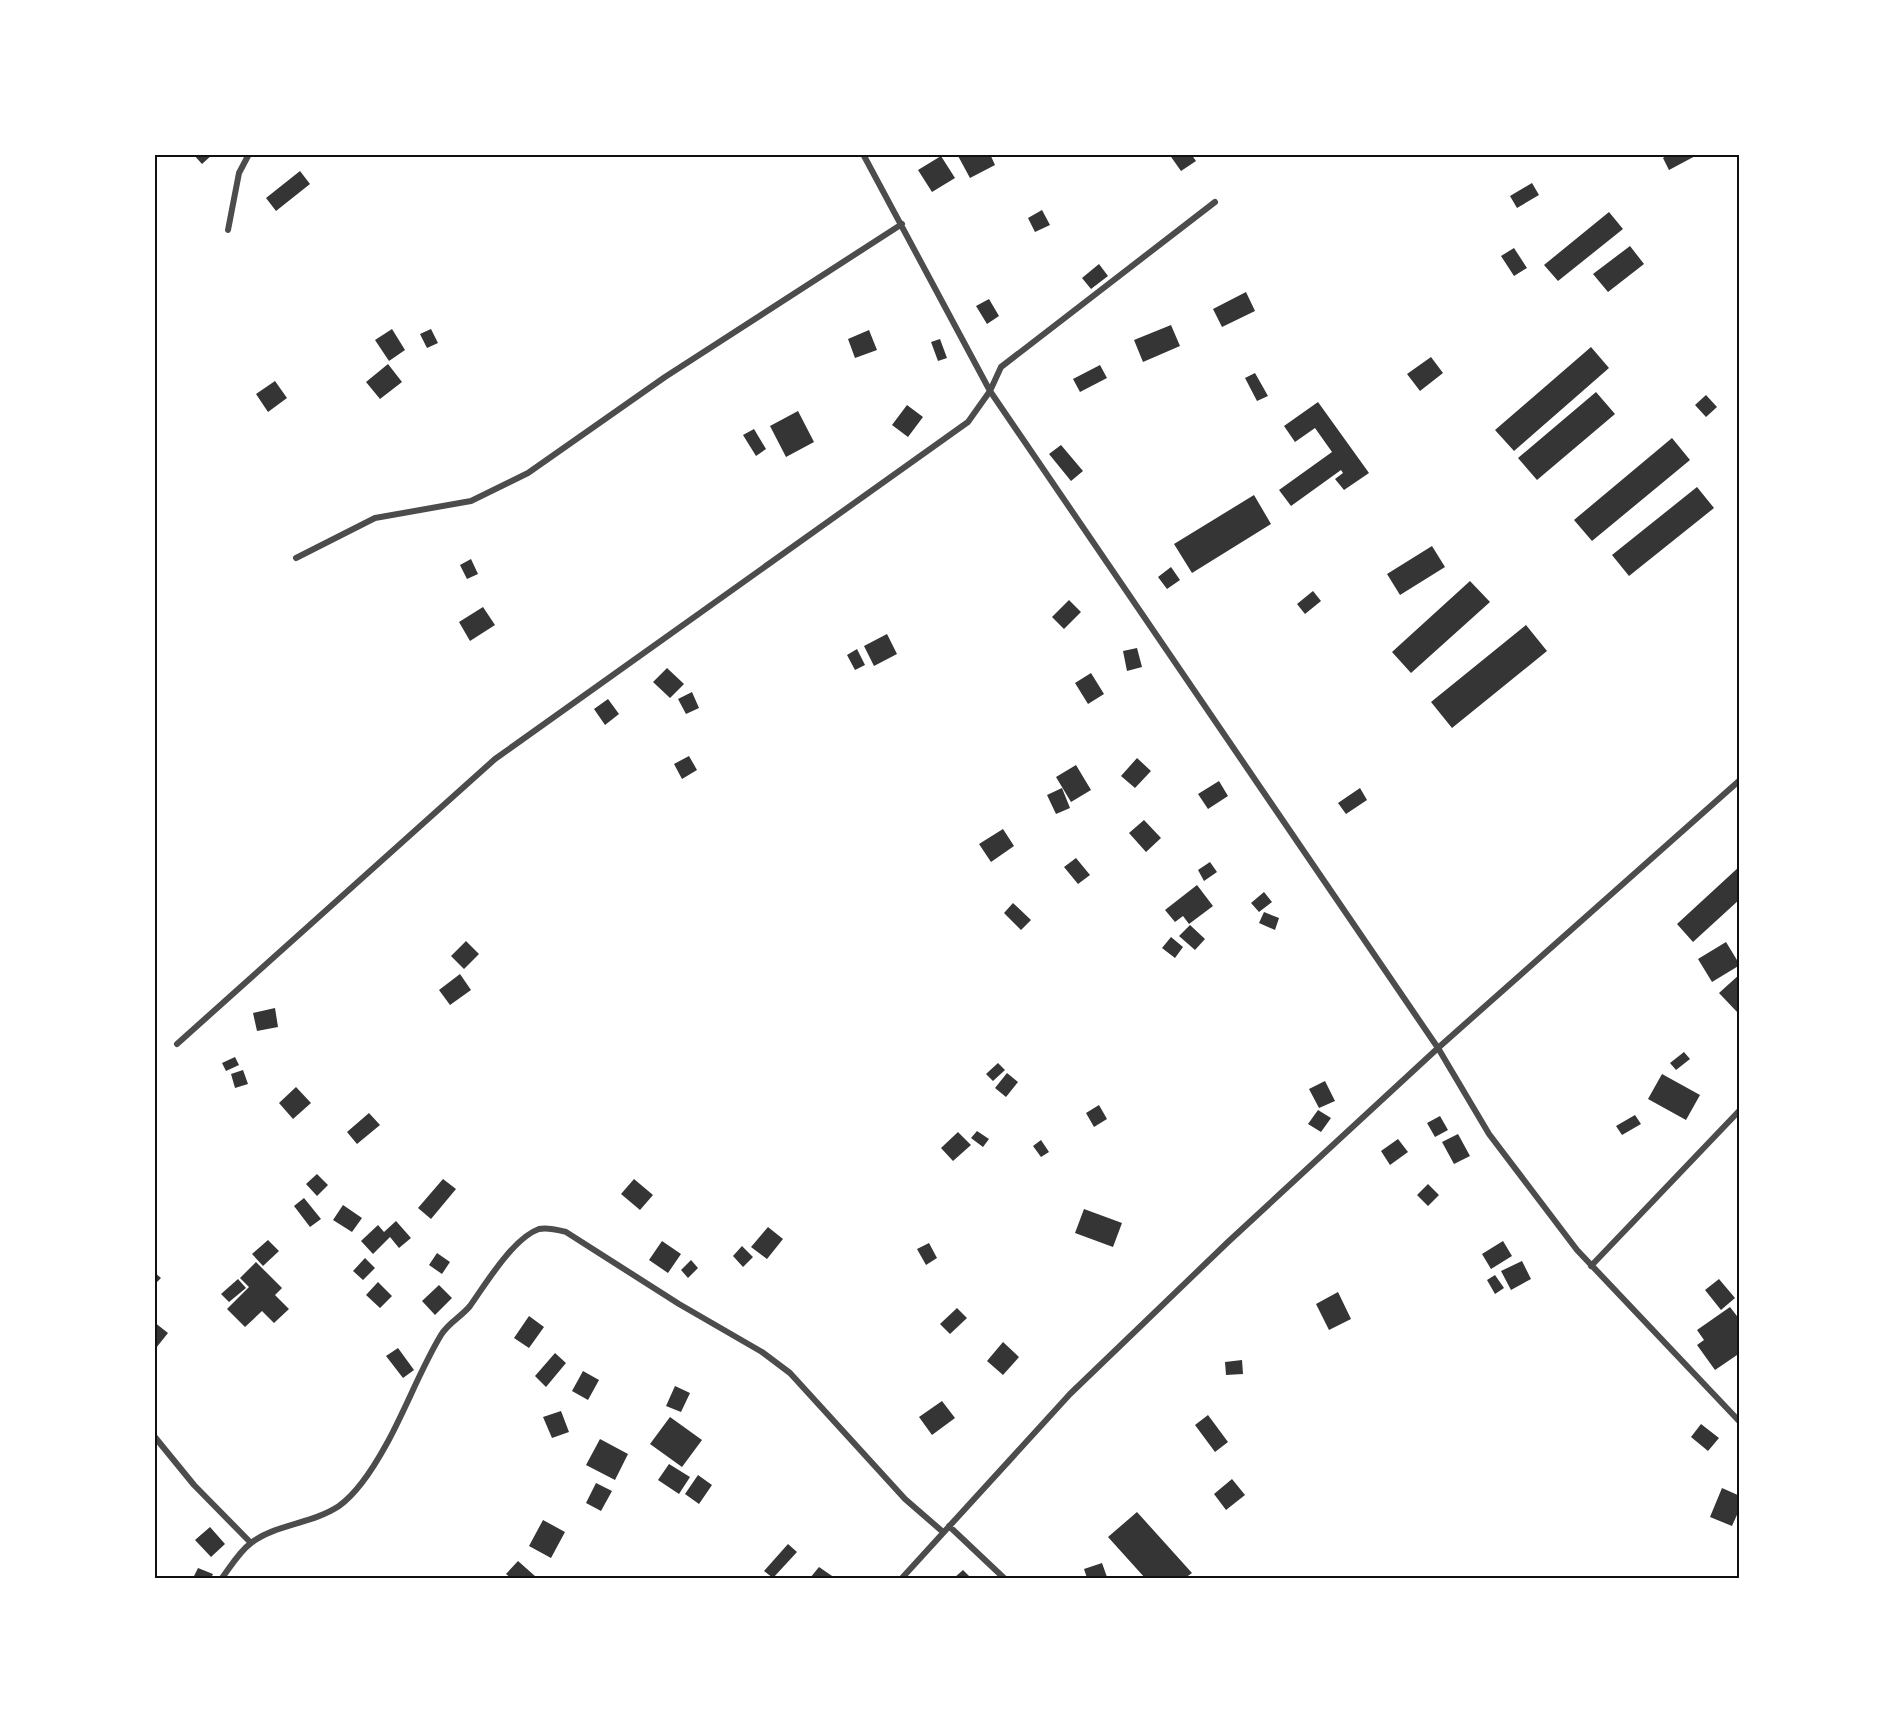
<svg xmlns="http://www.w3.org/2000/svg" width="1894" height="1733" viewBox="0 0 1894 1733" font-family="Montserrat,sans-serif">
<rect width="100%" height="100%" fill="#fff"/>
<path fill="#353535" d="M 193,154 L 213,154 L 202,164 Z
M 957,154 L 990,154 L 995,165 L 970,178 Z
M 1169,154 L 1191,154 L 1196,161 L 1181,171 Z
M 1669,154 L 1699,154 L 1669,170 L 1663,158 Z
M 941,156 L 955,178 L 932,192 L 918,170 Z
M 300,171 L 310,184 L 276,211 L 266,198 Z
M 1532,183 L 1539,195 L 1517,208 L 1510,196 Z
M 1042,210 L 1050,225 L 1035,232 L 1028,218 Z
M 1609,212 L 1623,229 L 1558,281 L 1544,265 Z
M 1630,246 L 1644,264 L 1608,292 L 1593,274 Z
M 1514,248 L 1527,268 L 1514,276 L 1501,256 Z
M 1099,264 L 1108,276 L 1091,289 L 1082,278 Z
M 1246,292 L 1255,311 L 1222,327 L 1213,309 Z
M 989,299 L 999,316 L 987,324 L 976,306 Z
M 1171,325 L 1180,346 L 1143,362 L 1134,340 Z
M 392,329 L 405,350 L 389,361 L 375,340 Z
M 431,329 L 438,343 L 427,348 L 420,334 Z
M 869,330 L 877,350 L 855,358 L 848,339 Z
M 940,339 L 947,358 L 938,361 L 931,342 Z
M 1591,347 L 1609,368 L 1514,451 L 1495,430 Z
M 1431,357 L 1443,373 L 1420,391 L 1407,374 Z
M 388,364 L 402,382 L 380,399 L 366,382 Z
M 1100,365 L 1107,378 L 1080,392 L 1073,379 Z
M 1255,373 L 1268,396 L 1257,401 L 1245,378 Z
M 275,381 L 287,398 L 268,412 L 256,394 Z
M 1596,392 L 1615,414 L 1537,480 L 1518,458 Z
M 1706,395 L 1717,407 L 1706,417 L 1695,405 Z
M 1318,402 L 1369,473 L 1344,490 L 1335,479 L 1343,473 L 1341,470 L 1291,506 L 1279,490 L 1332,452 L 1315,428 L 1295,442 L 1284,426 Z
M 907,405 L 923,417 L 908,437 L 892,425 Z
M 798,411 L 814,442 L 786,457 L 770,426 Z
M 754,429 L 766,449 L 756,456 L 743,435 Z
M 1672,438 L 1690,460 L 1592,541 L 1574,520 Z
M 1061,445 L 1083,471 L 1071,481 L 1049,454 Z
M 1697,487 L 1714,508 L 1629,576 L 1612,555 Z
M 1254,495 L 1271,524 L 1192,573 L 1174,544 Z
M 1432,546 L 1445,567 L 1400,595 L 1387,574 Z
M 471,559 L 478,574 L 467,579 L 460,565 Z
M 1171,567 L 1180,580 L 1167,589 L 1158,577 Z
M 1470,581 L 1490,602 L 1411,673 L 1392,652 Z
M 1313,591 L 1321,601 L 1305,614 L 1297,604 Z
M 1069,600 L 1081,612 L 1064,629 L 1052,617 Z
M 483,607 L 495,625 L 470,641 L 459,622 Z
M 1526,625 L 1547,651 L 1452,728 L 1431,702 Z
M 887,634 L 897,654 L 874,666 L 864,646 Z
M 1137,648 L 1142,667 L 1127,671 L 1123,651 Z
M 857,649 L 865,665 L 855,670 L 847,655 Z
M 667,668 L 684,684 L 670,698 L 653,682 Z
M 1091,673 L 1104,694 L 1088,704 L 1075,683 Z
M 692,692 L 699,708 L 686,714 L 678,699 Z
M 608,699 L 619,714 L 605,725 L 594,709 Z
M 689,756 L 697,770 L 682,779 L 674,764 Z
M 1137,758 L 1151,771 L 1135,788 L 1121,776 Z
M 1076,765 L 1091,790 L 1071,802 L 1056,777 Z
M 1219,781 L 1228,796 L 1208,809 L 1198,794 Z
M 1062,788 L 1070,808 L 1056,814 L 1047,795 Z
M 1360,788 L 1367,800 L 1346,814 L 1338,803 Z
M 1144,820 L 1161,838 L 1146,852 L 1129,833 Z
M 1003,829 L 1014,846 L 991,862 L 979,844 Z
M 1076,858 L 1090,875 L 1078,884 L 1064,867 Z
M 1210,862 L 1217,872 L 1204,881 L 1198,870 Z
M 1740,866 L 1740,899 L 1693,942 L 1677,924 Z
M 1197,885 L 1213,906 L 1189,924 L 1183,916 L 1175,922 L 1165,910 Z
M 1264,892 L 1272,902 L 1259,912 L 1251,903 Z
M 1013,903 L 1031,920 L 1021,930 L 1004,913 Z
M 1264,912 L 1279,918 L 1275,930 L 1259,923 Z
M 1190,925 L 1205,939 L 1195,950 L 1179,936 Z
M 1171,937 L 1183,947 L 1175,958 L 1162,948 Z
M 466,941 L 479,954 L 464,969 L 451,956 Z
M 1726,942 L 1740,965 L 1712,982 L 1698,959 Z
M 460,974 L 471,990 L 450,1005 L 439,990 Z
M 1740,974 L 1740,1011 L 1738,1013 L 1719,993 Z
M 275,1008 L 278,1027 L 257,1031 L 253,1013 Z
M 1684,1052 L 1690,1059 L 1676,1070 L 1670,1063 Z
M 235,1057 L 239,1065 L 226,1071 L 222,1063 Z
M 998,1063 L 1005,1070 L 993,1081 L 986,1074 Z
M 243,1070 L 248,1084 L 235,1088 L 231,1074 Z
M 1007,1073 L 1018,1082 L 1006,1097 L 995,1088 Z
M 1662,1074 L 1700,1095 L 1686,1120 L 1648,1099 Z
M 1325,1081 L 1335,1101 L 1319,1108 L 1309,1089 Z
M 296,1087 L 311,1103 L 293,1119 L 279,1103 Z
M 1099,1105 L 1107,1119 L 1094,1127 L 1086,1113 Z
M 1318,1110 L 1331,1118 L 1321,1132 L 1308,1124 Z
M 369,1113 L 380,1125 L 357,1144 L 347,1132 Z
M 1635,1115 L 1641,1124 L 1622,1135 L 1616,1126 Z
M 1440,1116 L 1448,1130 L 1435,1137 L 1427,1123 Z
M 977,1131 L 989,1139 L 983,1147 L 971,1138 Z
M 958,1132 L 971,1145 L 953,1161 L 941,1148 Z
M 1458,1134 L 1470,1156 L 1454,1164 L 1442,1142 Z
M 1398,1139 L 1408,1152 L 1390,1165 L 1381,1151 Z
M 1041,1140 L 1049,1152 L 1041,1157 L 1033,1146 Z
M 317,1174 L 328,1185 L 317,1196 L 306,1184 Z
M 443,1179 L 456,1189 L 431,1219 L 418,1208 Z
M 634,1179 L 653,1195 L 640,1210 L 621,1194 Z
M 1428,1184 L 1439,1195 L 1428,1206 L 1417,1195 Z
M 304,1198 L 321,1219 L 310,1227 L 294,1206 Z
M 343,1205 L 362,1218 L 352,1232 L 333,1220 Z
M 1084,1209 L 1122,1223 L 1113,1247 L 1075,1233 Z
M 396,1221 L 411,1238 L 399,1248 L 390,1237 L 373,1254 L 361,1241 L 378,1225 L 384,1232 Z
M 768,1227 L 783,1239 L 767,1259 L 751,1247 Z
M 268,1240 L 279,1251 L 263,1266 L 252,1254 Z
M 662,1241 L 681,1254 L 668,1273 L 649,1260 Z
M 1503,1241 L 1512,1256 L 1491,1269 L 1482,1254 Z
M 929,1243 L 937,1258 L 926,1265 L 917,1249 Z
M 742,1246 L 753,1257 L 743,1267 L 733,1256 Z
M 437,1253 L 450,1262 L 442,1274 L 429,1265 Z
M 365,1258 L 375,1268 L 363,1280 L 353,1271 Z
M 691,1260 L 698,1268 L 688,1278 L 681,1270 Z
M 1522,1261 L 1531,1279 L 1511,1290 L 1501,1271 Z
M 256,1262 L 282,1288 L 275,1295 L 289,1309 L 274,1323 L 262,1311 L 245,1327 L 227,1309 L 249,1287 L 240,1278 Z
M 154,1272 L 161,1278 L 154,1285 Z
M 1495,1275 L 1504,1288 L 1495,1294 L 1487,1280 Z
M 238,1279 L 246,1288 L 229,1302 L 221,1294 Z
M 1719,1279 L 1735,1298 L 1721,1310 L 1705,1290 Z
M 378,1282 L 392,1296 L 380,1308 L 366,1295 Z
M 439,1285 L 452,1298 L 435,1315 L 422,1301 Z
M 1338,1292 L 1351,1319 L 1329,1330 L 1316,1304 Z
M 1730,1307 L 1740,1320 L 1740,1353 L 1715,1370 L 1697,1345 L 1704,1340 L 1697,1330 Z
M 957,1308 L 967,1318 L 950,1334 L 940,1324 Z
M 529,1316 L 544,1327 L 529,1348 L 514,1338 Z
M 154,1322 L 168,1333 L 156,1348 L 154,1347 Z
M 1003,1342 L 1019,1357 L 1003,1375 L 987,1361 Z
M 398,1348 L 414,1370 L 403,1378 L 386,1356 Z
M 555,1353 L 566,1363 L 546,1387 L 535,1376 Z
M 1242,1360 L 1243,1374 L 1226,1375 L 1225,1362 Z
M 583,1371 L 599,1380 L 588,1400 L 572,1391 Z
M 675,1386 L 690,1393 L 681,1412 L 666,1406 Z
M 942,1401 L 955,1418 L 932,1435 L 919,1417 Z
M 561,1411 L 569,1432 L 552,1438 L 543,1417 Z
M 1208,1415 L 1228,1442 L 1215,1452 L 1195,1425 Z
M 670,1417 L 702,1440 L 682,1467 L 650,1444 Z
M 1701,1424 L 1719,1438 L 1708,1451 L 1691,1437 Z
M 600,1439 L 628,1454 L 615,1480 L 586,1465 Z
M 669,1464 L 690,1477 L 679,1494 L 658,1480 Z
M 698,1475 L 712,1485 L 699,1504 L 685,1494 Z
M 1232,1479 L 1245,1495 L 1226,1510 L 1214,1494 Z
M 596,1483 L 612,1491 L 601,1511 L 586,1503 Z
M 1722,1488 L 1740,1496 L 1740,1508 L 1732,1526 L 1710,1517 Z
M 1137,1512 L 1192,1573 L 1185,1578 L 1145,1578 L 1108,1537 Z
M 543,1520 L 565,1532 L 551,1558 L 529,1546 Z
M 210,1527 L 225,1544 L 211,1557 L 195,1540 Z
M 788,1544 L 797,1552 L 773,1578 L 764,1571 Z
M 518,1561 L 535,1576 L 532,1578 L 511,1578 L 506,1574 Z
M 1102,1563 L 1107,1577 L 1087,1578 L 1084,1569 Z
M 819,1567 L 835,1578 L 810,1578 Z
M 198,1568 L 213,1574 L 211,1578 L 193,1578 Z
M 963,1570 L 971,1578 L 954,1578 Z"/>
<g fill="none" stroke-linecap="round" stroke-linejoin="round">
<path stroke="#4c4c4c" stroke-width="6" d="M 863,154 L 990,391 L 1438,1048 L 1489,1134 L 1577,1250 L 1740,1422
M 228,230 L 239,173 L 249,154
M 296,558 L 375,518 L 471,501 L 528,473 L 665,377 L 902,224
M 177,1044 L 495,759 L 968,422 L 990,391 L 1001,367 L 1215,202
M 1591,1266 L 1740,1110
M 154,1436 L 194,1485 L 251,1543
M 949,1526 L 1004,1578
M 222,1578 C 231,1566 239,1552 251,1543 C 276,1524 312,1524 339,1506 C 357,1493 375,1465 386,1445 C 406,1409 420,1370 441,1335 C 448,1323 461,1317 470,1306 C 485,1285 513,1238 539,1229 C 548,1227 558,1230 566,1232 L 679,1304 L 762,1352 L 790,1373 L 905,1499 L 943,1532
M 902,1578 L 1070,1394 L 1228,1242 L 1438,1048 L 1740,780"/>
</g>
<rect width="1894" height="1733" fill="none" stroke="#ffffff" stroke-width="312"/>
<rect x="156" y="156" width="1582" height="1421" fill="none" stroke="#111" stroke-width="2"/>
</svg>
